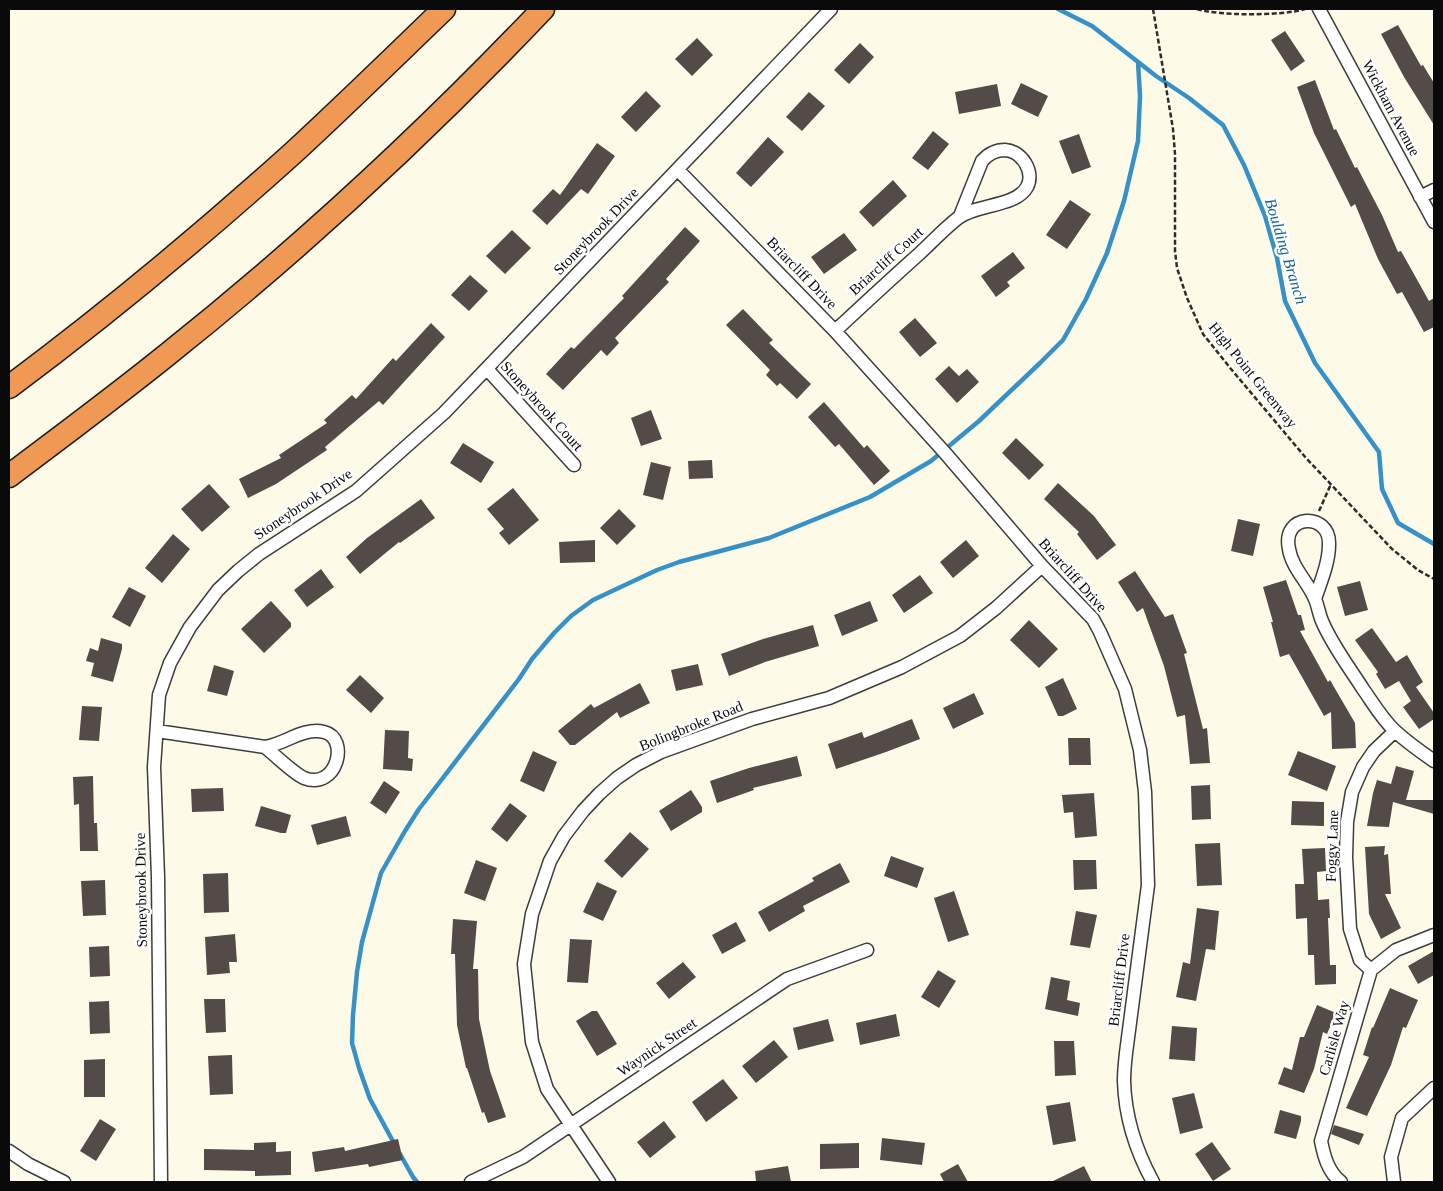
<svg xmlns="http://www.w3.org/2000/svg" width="1443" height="1191" viewBox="0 0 1443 1191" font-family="'Times New Roman',serif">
<rect width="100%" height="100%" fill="#fefae8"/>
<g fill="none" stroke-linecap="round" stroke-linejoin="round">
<path stroke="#3791c9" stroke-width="4.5" d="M 1058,9 L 1092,26 L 1156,76 L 1189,98 L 1223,125 L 1244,165 L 1265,216 L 1277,258 L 1285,301 L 1315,363 L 1379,452 L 1382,489 L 1398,523 L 1434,544
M 395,1145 L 370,1099 L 359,1068 L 352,1043 L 353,1015 L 357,972 L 362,942 L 381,873 L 405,831 L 419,809 L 519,679 L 532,659 L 554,633 L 571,616 L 593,600 L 657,570 L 679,562 L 769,538 L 870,497 L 931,461 L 979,421 L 1040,363 L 1063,340 L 1086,299 L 1107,253 L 1124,201 L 1138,141 L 1140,96 L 1138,62
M 400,1154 L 413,1177 L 417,1182"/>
</g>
<path fill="#524b47" d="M 1398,25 L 1421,66 L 1423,65 L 1434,83 L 1434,125 L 1404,77 L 1381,34 Z
M 1285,31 L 1305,61 L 1291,71 L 1271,40 Z
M 697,38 L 713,55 L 692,76 L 675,59 Z
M 860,43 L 874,57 L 849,84 L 834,70 Z
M 1315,80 L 1334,130 L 1336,129 L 1355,168 L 1357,167 L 1382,215 L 1398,252 L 1401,251 L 1429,301 L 1434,298 L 1434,327 L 1424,332 L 1402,292 L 1397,294 L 1378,259 L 1355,204 L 1351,207 L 1314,133 L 1297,87 Z
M 1021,83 L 1048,96 L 1038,117 L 1011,104 Z
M 997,84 L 1001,106 L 959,114 L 955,92 Z
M 646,91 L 661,106 L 636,132 L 621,117 Z
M 809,92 L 825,106 L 802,131 L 786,117 Z
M 933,131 L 949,144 L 928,170 L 912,158 Z
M 1079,134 L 1091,167 L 1072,174 L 1059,141 Z
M 768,137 L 784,152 L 751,187 L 736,173 Z
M 597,143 L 615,156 L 588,194 L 581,189 L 547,225 L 532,211 L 553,189 L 560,195 Z
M 893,180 L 907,196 L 873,227 L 859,212 Z
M 1070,200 L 1091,214 L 1067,249 L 1046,235 Z
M 685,227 L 700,241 L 666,279 L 669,282 L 615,338 L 619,343 L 607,356 L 601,350 L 563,390 L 546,374 L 571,347 L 574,349 L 624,298 L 622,296 Z
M 512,230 L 531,248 L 505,274 L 486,256 Z
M 844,233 L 857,250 L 824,274 L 811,257 Z
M 1013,252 L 1025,268 L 1007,282 L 1010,286 L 996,297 L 981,276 Z
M 470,275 L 488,291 L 469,311 L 451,295 Z
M 743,309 L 773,340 L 769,343 L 811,384 L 797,399 L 780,383 L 777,386 L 766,375 L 770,370 L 726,325 Z
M 915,318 L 937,343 L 920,357 L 899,332 Z
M 431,323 L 445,337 L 383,405 L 379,401 L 325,447 L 327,450 L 276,484 L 248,498 L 239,479 L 281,458 L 279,455 L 327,423 L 324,420 L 352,395 L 356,399 L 393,358 L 396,361 Z
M 949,366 L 959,376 L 967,369 L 979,382 L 957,403 L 935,379 Z
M 824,402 L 864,448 L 867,445 L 890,471 L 874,485 L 839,444 L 835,447 L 808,417 Z
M 651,410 L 662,439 L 641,446 L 631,418 Z
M 1016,438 L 1044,465 L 1029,480 L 1002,453 Z
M 463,443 L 494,462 L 481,483 L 450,463 Z
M 712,460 L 713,478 L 689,479 L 688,461 Z
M 651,462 L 671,467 L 663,500 L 643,495 Z
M 1058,483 L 1094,516 L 1116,545 L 1097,560 L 1077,534 L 1079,532 L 1044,499 Z
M 209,484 L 230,507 L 202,532 L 181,509 Z
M 513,488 L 539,520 L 509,545 L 499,533 L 504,529 L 487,509 Z
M 421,499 L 435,518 L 400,543 L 399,542 L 360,574 L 346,557 L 367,538 Z
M 619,509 L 636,526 L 617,545 L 600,528 Z
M 1238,519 L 1260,524 L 1253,556 L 1231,551 Z
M 173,534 L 190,549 L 162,583 L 145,568 Z
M 595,540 L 595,562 L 560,563 L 559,542 Z
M 966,540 L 979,556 L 953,578 L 940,562 Z
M 321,569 L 334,587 L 307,607 L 294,590 Z
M 1135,571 L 1165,617 L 1173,614 L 1187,653 L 1184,654 L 1203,729 L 1207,728 L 1210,763 L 1190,764 L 1185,715 L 1177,717 L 1164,666 L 1143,608 L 1137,612 L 1118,582 Z
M 920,575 L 933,593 L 904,613 L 892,595 Z
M 1286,580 L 1298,615 L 1301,615 L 1305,630 L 1300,631 L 1328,682 L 1330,680 L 1355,723 L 1356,748 L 1332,749 L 1331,712 L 1324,716 L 1289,654 L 1280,657 L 1271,622 L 1273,622 L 1263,587 Z
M 1360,581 L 1368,610 L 1345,616 L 1337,587 Z
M 129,587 L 146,596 L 130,627 L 112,617 Z
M 271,601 L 291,623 L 291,627 L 264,653 L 241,629 Z
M 870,601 L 878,621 L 842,636 L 834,615 Z
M 1029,620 L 1058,649 L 1039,668 L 1010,640 Z
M 813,625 L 819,646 L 765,662 L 729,676 L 721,654 L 763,639 Z
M 1372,628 L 1396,662 L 1407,655 L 1423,682 L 1416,687 L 1434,713 L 1434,719 L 1419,729 L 1403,707 L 1411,701 L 1399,681 L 1385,689 L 1376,674 L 1378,672 L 1355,640 Z
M 101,638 L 122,644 L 122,649 L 113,682 L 91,676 L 94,663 L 86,661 L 90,648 L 98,651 Z
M 698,664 L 703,685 L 676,691 L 671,670 Z
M 214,665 L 234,671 L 227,696 L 207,691 Z
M 360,675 L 384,698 L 371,713 L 346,690 Z
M 1063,678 L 1077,709 L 1063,716 L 1058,716 L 1045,687 Z
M 640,683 L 650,703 L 620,718 L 617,712 L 575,745 L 570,745 L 558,731 L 591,704 L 594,708 Z
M 974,693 L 984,714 L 953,729 L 943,708 Z
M 82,706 L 102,707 L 99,741 L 79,740 Z
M 912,719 L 920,739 L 886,752 L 836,769 L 828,744 L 862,732 L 864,738 Z
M 385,730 L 409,731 L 408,758 L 413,759 L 412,771 L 383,769 Z
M 1068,738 L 1090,738 L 1091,765 L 1069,765 Z
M 533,751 L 557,762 L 544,792 L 520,781 Z
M 1298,751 L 1336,766 L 1327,791 L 1288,775 Z
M 797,756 L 802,776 L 753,788 L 754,790 L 717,803 L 710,781 L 749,768 Z
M 1396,766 L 1414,771 L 1406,800 L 1434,800 L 1434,814 L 1393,802 L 1389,827 L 1367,826 L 1373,793 L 1377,780 L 1391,784 Z
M 93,776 L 94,823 L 97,823 L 98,851 L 80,851 L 79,804 L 74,805 L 73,777 Z
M 384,781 L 400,792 L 386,814 L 370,803 Z
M 1210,785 L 1211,819 L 1192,820 L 1191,786 Z
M 223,788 L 224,811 L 192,812 L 191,789 Z
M 691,790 L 702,807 L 702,812 L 671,831 L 659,811 Z
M 1094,793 L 1097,836 L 1075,838 L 1073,812 L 1064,813 L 1062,795 Z
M 1292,801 L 1324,802 L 1324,826 L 1291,825 Z
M 510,803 L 527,816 L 507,842 L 491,829 Z
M 261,806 L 291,815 L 286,833 L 281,833 L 255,826 Z
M 346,816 L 351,836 L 317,845 L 311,825 Z
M 630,832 L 649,849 L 622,878 L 604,861 Z
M 1220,843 L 1222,885 L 1197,886 L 1195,844 Z
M 1385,846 L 1384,855 L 1388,854 L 1391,894 L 1385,894 L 1401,928 L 1381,939 L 1369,914 L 1365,847 Z
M 1325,848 L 1326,871 L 1317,872 L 1318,900 L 1329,899 L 1330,918 L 1328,918 L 1330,965 L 1336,965 L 1336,984 L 1315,985 L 1314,955 L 1308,955 L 1307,918 L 1296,919 L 1295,884 L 1304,884 L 1302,849 Z
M 891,856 L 924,868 L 917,888 L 884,876 Z
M 476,860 L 497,868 L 485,901 L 464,893 Z
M 1073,860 L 1096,860 L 1097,889 L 1074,890 Z
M 840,863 L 850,882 L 803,906 L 805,911 L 769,932 L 758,912 L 814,881 L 812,878 Z
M 228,873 L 229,912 L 204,913 L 203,874 Z
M 105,880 L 106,915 L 83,916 L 81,881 Z
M 597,882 L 617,891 L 603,921 L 583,912 Z
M 954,891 L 969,935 L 948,942 L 934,898 Z
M 1197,908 L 1219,911 L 1215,950 L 1206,949 L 1196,1001 L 1176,997 L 1183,962 L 1190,964 Z
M 1076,911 L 1097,915 L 1090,948 L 1070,945 Z
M 453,919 L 477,921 L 473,969 L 478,969 L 479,1019 L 490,1071 L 506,1117 L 488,1123 L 484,1112 L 482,1113 L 467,1068 L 466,1068 L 457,1025 L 455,954 L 451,954 Z
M 736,922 L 746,941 L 722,954 L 712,935 Z
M 235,934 L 237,962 L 229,962 L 230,973 L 207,975 L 205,937 Z
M 570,939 L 592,940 L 588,983 L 567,982 Z
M 109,946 L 110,976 L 90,977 L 89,947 Z
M 1434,951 L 1434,975 L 1418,984 L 1408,966 Z
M 683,962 L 696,977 L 669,999 L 656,983 Z
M 938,970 L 956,981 L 939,1008 L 921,997 Z
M 1051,977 L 1070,981 L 1067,1000 L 1080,1003 L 1078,1016 L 1045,1009 Z
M 1390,988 L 1418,1000 L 1406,1028 L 1403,1027 L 1391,1065 L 1367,1116 L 1346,1108 L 1369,1057 L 1363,1055 L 1372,1027 L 1373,1028 Z
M 204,999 L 225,999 L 226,1032 L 206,1033 Z
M 109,1001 L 110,1033 L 90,1034 L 89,1002 Z
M 1317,1005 L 1336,1013 L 1327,1034 L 1323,1032 L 1314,1069 L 1304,1093 L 1278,1084 L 1284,1067 L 1292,1070 L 1300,1037 L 1304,1037 Z
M 592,1011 L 597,1011 L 617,1044 L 597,1056 L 576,1021 Z
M 896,1014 L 900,1036 L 860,1045 L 856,1023 Z
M 828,1019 L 834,1041 L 798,1050 L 793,1028 Z
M 1172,1026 L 1197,1028 L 1195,1061 L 1169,1059 Z
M 774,1040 L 788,1057 L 756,1083 L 742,1066 Z
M 1054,1041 L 1074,1041 L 1076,1075 L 1055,1076 Z
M 232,1055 L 233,1094 L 210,1095 L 208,1056 Z
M 105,1059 L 105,1097 L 84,1097 L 84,1060 Z
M 723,1079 L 738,1098 L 706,1122 L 692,1102 Z
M 1194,1093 L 1203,1128 L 1180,1134 L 1172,1098 Z
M 1070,1102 L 1076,1141 L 1053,1145 L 1046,1106 Z
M 1280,1110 L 1301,1116 L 1301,1121 L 1296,1139 L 1274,1133 Z
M 100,1119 L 116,1129 L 96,1161 L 80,1151 Z
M 664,1121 L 676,1137 L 650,1158 L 637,1142 Z
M 1334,1125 L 1364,1134 L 1359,1145 L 1331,1134 Z
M 882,1138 L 925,1143 L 922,1165 L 880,1160 Z
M 398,1139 L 403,1160 L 369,1167 L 368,1164 L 315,1172 L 312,1152 L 344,1147 L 345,1151 Z
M 276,1142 L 276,1152 L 291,1151 L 291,1175 L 255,1176 L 255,1171 L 204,1170 L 204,1149 L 254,1150 L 254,1143 Z
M 1212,1142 L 1231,1169 L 1213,1181 L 1195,1154 Z
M 859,1143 L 859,1168 L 820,1169 L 820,1144 Z
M 958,1164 L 968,1182 L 944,1182 L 940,1174 Z
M 788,1166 L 791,1182 L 756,1182 L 755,1171 Z
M 1084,1166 L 1092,1182 L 1051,1182 Z"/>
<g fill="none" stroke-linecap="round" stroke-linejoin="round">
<defs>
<path id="street" d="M 1319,9 L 1434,222
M 678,170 L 835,331 L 946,454 L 1042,566 L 1093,619 L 1100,632 L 1125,689 L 1140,750 L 1145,792 L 1148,885 L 1126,1053 C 1125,1062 1124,1072 1124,1081 C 1125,1117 1136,1151 1153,1182
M 1420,197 L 1434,190
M 835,331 C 863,305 891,279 919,254 C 932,242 945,228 958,218 C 976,204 1016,207 1027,187 C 1035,172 1022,151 1005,150 C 996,150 988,154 982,161 L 960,216
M 487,369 L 574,465
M 1315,599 C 1321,581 1329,563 1329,544 C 1330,512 1281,513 1289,549 C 1292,568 1308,582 1315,599 C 1318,606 1319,614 1322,621 C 1332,645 1349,667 1363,689 C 1373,703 1382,719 1395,731 C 1407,742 1421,752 1434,761
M 157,731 L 265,747 C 285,744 303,727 324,732 C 350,738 337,791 304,778 C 293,773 275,755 265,747
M 1371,970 L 1360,960 L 1350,929 L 1346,857 L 1347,822 L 1352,792 L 1363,767 L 1374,751 L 1395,731
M 9,1151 L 28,1164 L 64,1182
M 161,1182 L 158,877 L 154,767 L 159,695 L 170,663 L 190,627 L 218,590 L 238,571 L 259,554 L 356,491 L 444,413 L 831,9
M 471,1182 L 523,1157 L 787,979 L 867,950
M 609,1182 L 547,1089 L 532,1042 L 524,964 L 532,914 L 550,861 L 564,836 L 583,811 L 599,794 L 617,778 L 636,765 L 661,752 L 752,719 L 829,698 L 902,667 L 960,636 L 996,608 L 1042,566
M 1341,1182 C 1328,1172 1324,1156 1321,1141 L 1371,970 L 1396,950 L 1434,935
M 1394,1182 L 1391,1157 L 1402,1118 L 1434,1088"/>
<path id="highway" d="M 9,387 C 107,314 202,235 293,153 C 344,106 394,57 444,9
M 9,476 C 62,436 116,396 168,354 C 301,248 426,132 543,9"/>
</defs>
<use href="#street" stroke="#3d3d3d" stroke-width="15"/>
<use href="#highway" stroke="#1b1b1b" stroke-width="25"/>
<path stroke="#2c2c2c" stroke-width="2.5" stroke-dasharray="5 2.5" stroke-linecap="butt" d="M 1153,9 L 1173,129 L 1175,154 L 1175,251 L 1177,268 L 1187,298 L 1203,334 L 1231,369 L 1306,458 L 1392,549 L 1418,570 L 1434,579
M 1197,9 C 1219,16 1283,16 1305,9
M 1319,511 L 1331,484"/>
<use href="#street" stroke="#fff" stroke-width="12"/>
<use href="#highway" stroke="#f09954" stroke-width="22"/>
</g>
<g text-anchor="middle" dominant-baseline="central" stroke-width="5" stroke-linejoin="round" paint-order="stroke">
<g font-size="15" fill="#0a0a0a" stroke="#fff">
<text transform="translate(1391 108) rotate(62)">Wickham Avenue</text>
<text transform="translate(596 231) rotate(-46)">Stoneybrook Drive</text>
<text transform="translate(886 261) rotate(-42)">Briarcliff Court</text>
<text transform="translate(802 273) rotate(46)">Briarcliff Drive</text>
<text transform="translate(1253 375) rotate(51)">High Point Greenway</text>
<text transform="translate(542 406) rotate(48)">Stoneybrook Court</text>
<text transform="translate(303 504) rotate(-34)">Stoneybrook Drive</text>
<text transform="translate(1073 575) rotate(48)">Briarcliff Drive</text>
<text transform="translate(691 726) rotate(-22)">Bolingbroke Road</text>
<text transform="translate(1332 846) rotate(-88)">Foggy Lane</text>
<text transform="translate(141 890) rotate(-91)">Stoneybrook Drive</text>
<text transform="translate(1119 980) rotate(-83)">Briarcliff Drive</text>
<text transform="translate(1334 1038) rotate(-74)">Carlisle Way</text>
<text transform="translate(657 1047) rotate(-34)">Waynick Street</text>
</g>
<g font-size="16" font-style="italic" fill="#186197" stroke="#fff">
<text transform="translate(1286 251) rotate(73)">Boulding Branch</text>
</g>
</g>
<rect width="1443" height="1191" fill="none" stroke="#0a0a0a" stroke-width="20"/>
</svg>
